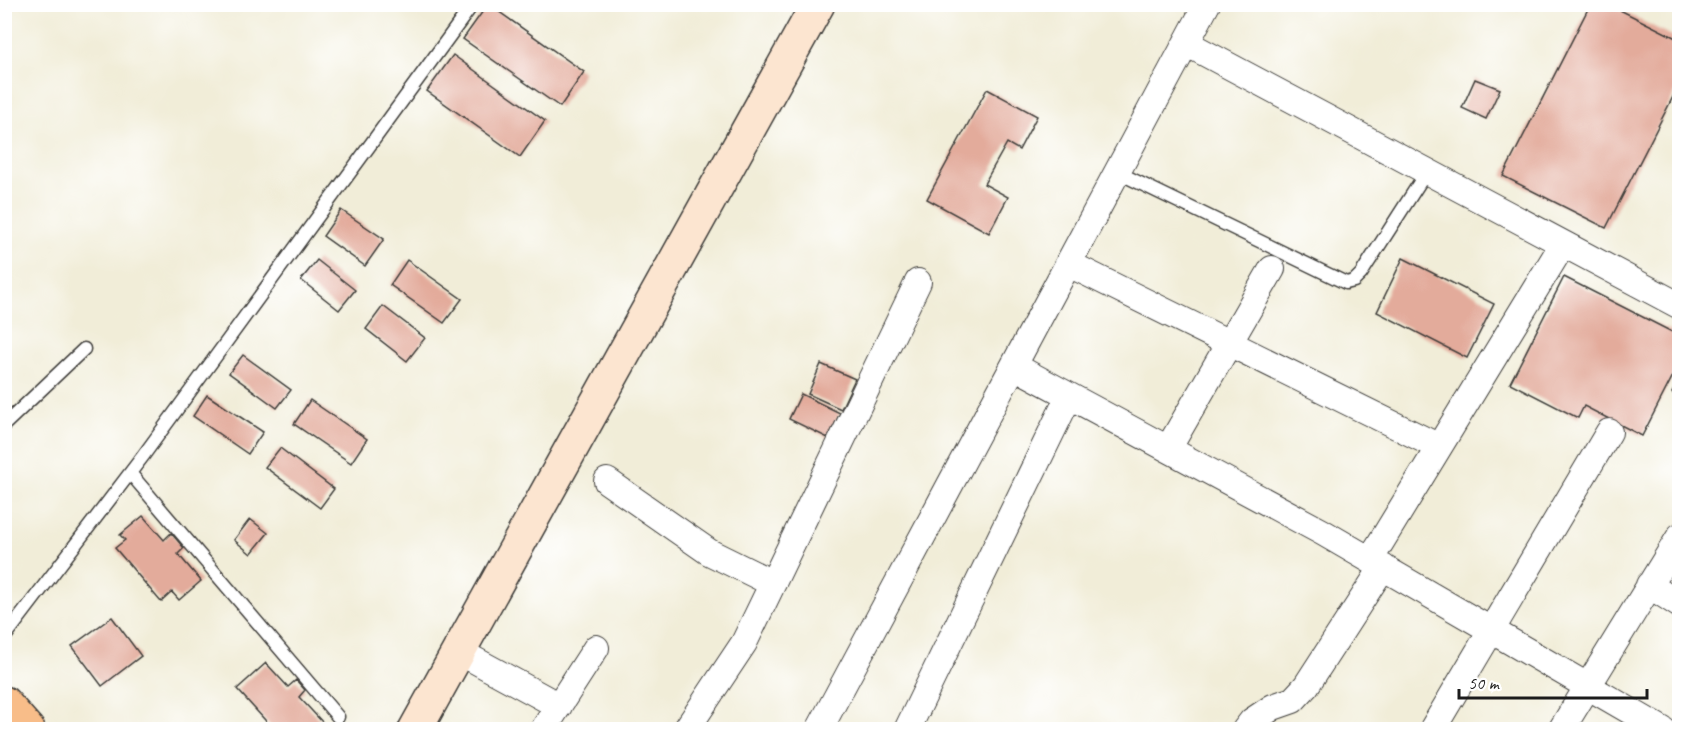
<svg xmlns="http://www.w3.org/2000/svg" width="1684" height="734" viewBox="0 0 1684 734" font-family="Caveat,sans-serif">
<rect width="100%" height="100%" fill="#fff"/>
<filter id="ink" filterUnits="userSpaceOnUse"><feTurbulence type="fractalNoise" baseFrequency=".0167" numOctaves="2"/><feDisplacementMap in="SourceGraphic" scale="12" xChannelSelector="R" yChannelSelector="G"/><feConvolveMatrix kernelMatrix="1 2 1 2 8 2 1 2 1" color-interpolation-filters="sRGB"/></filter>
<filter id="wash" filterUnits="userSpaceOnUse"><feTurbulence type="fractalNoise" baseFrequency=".008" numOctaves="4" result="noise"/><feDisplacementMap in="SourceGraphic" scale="24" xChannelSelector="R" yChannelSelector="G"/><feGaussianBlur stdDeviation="1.35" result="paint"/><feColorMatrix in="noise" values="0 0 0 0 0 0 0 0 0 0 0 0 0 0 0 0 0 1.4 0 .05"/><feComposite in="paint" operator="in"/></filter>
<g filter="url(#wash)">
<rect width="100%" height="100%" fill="#f1edd8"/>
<g id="blocks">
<path fill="#e3ab9b" d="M 488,4 L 584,72 L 560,107 L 463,39 Z
M 1435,4 L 1449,4 L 1446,10 Z
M 1590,5 L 1610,5 L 1680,40 L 1680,83 L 1606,228 L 1503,176 Z
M 453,55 L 545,121 L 520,157 L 427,91 Z
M 1475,79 L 1500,89 L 1486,119 L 1462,108 Z
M 987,89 L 1037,116 L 1019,150 L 1007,143 L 984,184 L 1008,197 L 989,233 L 927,199 Z
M 341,210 L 384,239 L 365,266 L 323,236 Z
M 1403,258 L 1494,304 L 1467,358 L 1377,312 Z
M 317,260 L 355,290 L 339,310 L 301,280 Z
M 407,260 L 462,299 L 444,323 L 390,285 Z
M 1564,277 L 1680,336 L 1680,362 L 1642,436 L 1584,406 L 1578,418 L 1510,383 Z
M 383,306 L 425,338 L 407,361 L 366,329 Z
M 243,355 L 291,390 L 277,408 L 229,373 Z
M 821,364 L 855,379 L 841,409 L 808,394 Z
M 1680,379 L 1680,397 L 1672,393 Z
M 801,394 L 840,413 L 828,438 L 789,419 Z
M 207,395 L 263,432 L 248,454 L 193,416 Z
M 310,400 L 367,439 L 351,463 L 294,424 Z
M 280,448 L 334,489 L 320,508 L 265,467 Z
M 143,516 L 164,540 L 171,533 L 184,548 L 178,554 L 201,581 L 179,600 L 172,592 L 161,602 L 115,548 L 125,540 L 120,535 Z
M 250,519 L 268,533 L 251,554 L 234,540 Z
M 112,617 L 141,656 L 102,686 L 72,646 Z
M 266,663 L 288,687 L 296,680 L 305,690 L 299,697 L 325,725 L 320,730 L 274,730 L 237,689 Z"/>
</g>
</g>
<g filter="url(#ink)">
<use href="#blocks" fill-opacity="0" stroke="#3c3b38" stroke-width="1.5"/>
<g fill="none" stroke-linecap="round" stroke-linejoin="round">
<defs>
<path id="lane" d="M 1117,172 L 1346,283 L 1354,281 L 1361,274 L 1427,171
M 4,425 L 84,349
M 130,473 L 338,717
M 4,638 L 143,456 L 473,4"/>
<path id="street" d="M 1186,43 L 1680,306
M 1069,264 L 1439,447
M 1014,366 L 1322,532 L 1663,730
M 1168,449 L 1272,269
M 607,481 L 709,552 L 772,583
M 1370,560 L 1563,244
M 1649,585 L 1680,605
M 458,651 L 559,706
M 543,730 L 596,648
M 686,730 L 744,643 L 918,282
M 819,730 L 1207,4
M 907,730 L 1069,396
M 1245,730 L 1252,721 L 1273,707 L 1293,700 L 1306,686 L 1383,567
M 1432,730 L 1609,432
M 1561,730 L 1680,536"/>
<path id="secondary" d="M 415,730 L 818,4"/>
<path id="primary" d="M 4,703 L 28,730"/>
</defs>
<use href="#lane" stroke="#3c3b38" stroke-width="15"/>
<use href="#street" stroke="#3c3b38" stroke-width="28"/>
<use href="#secondary" stroke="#3c3b38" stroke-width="36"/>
<use href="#primary" stroke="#3c3b38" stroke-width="36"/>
<use href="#lane" stroke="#fff" stroke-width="12"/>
<use href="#street" stroke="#fff" stroke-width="26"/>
<use href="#secondary" stroke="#fce5d0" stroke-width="33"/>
<use href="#primary" stroke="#f8bd89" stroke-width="33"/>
</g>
</g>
<rect width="1684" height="734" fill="none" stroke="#fff" stroke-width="24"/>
<path d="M1459 689v9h188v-9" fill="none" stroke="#1c1c1c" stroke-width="3"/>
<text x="1468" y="689" font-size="18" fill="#1c1c1c" stroke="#ffffff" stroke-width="4.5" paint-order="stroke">50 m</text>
</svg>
